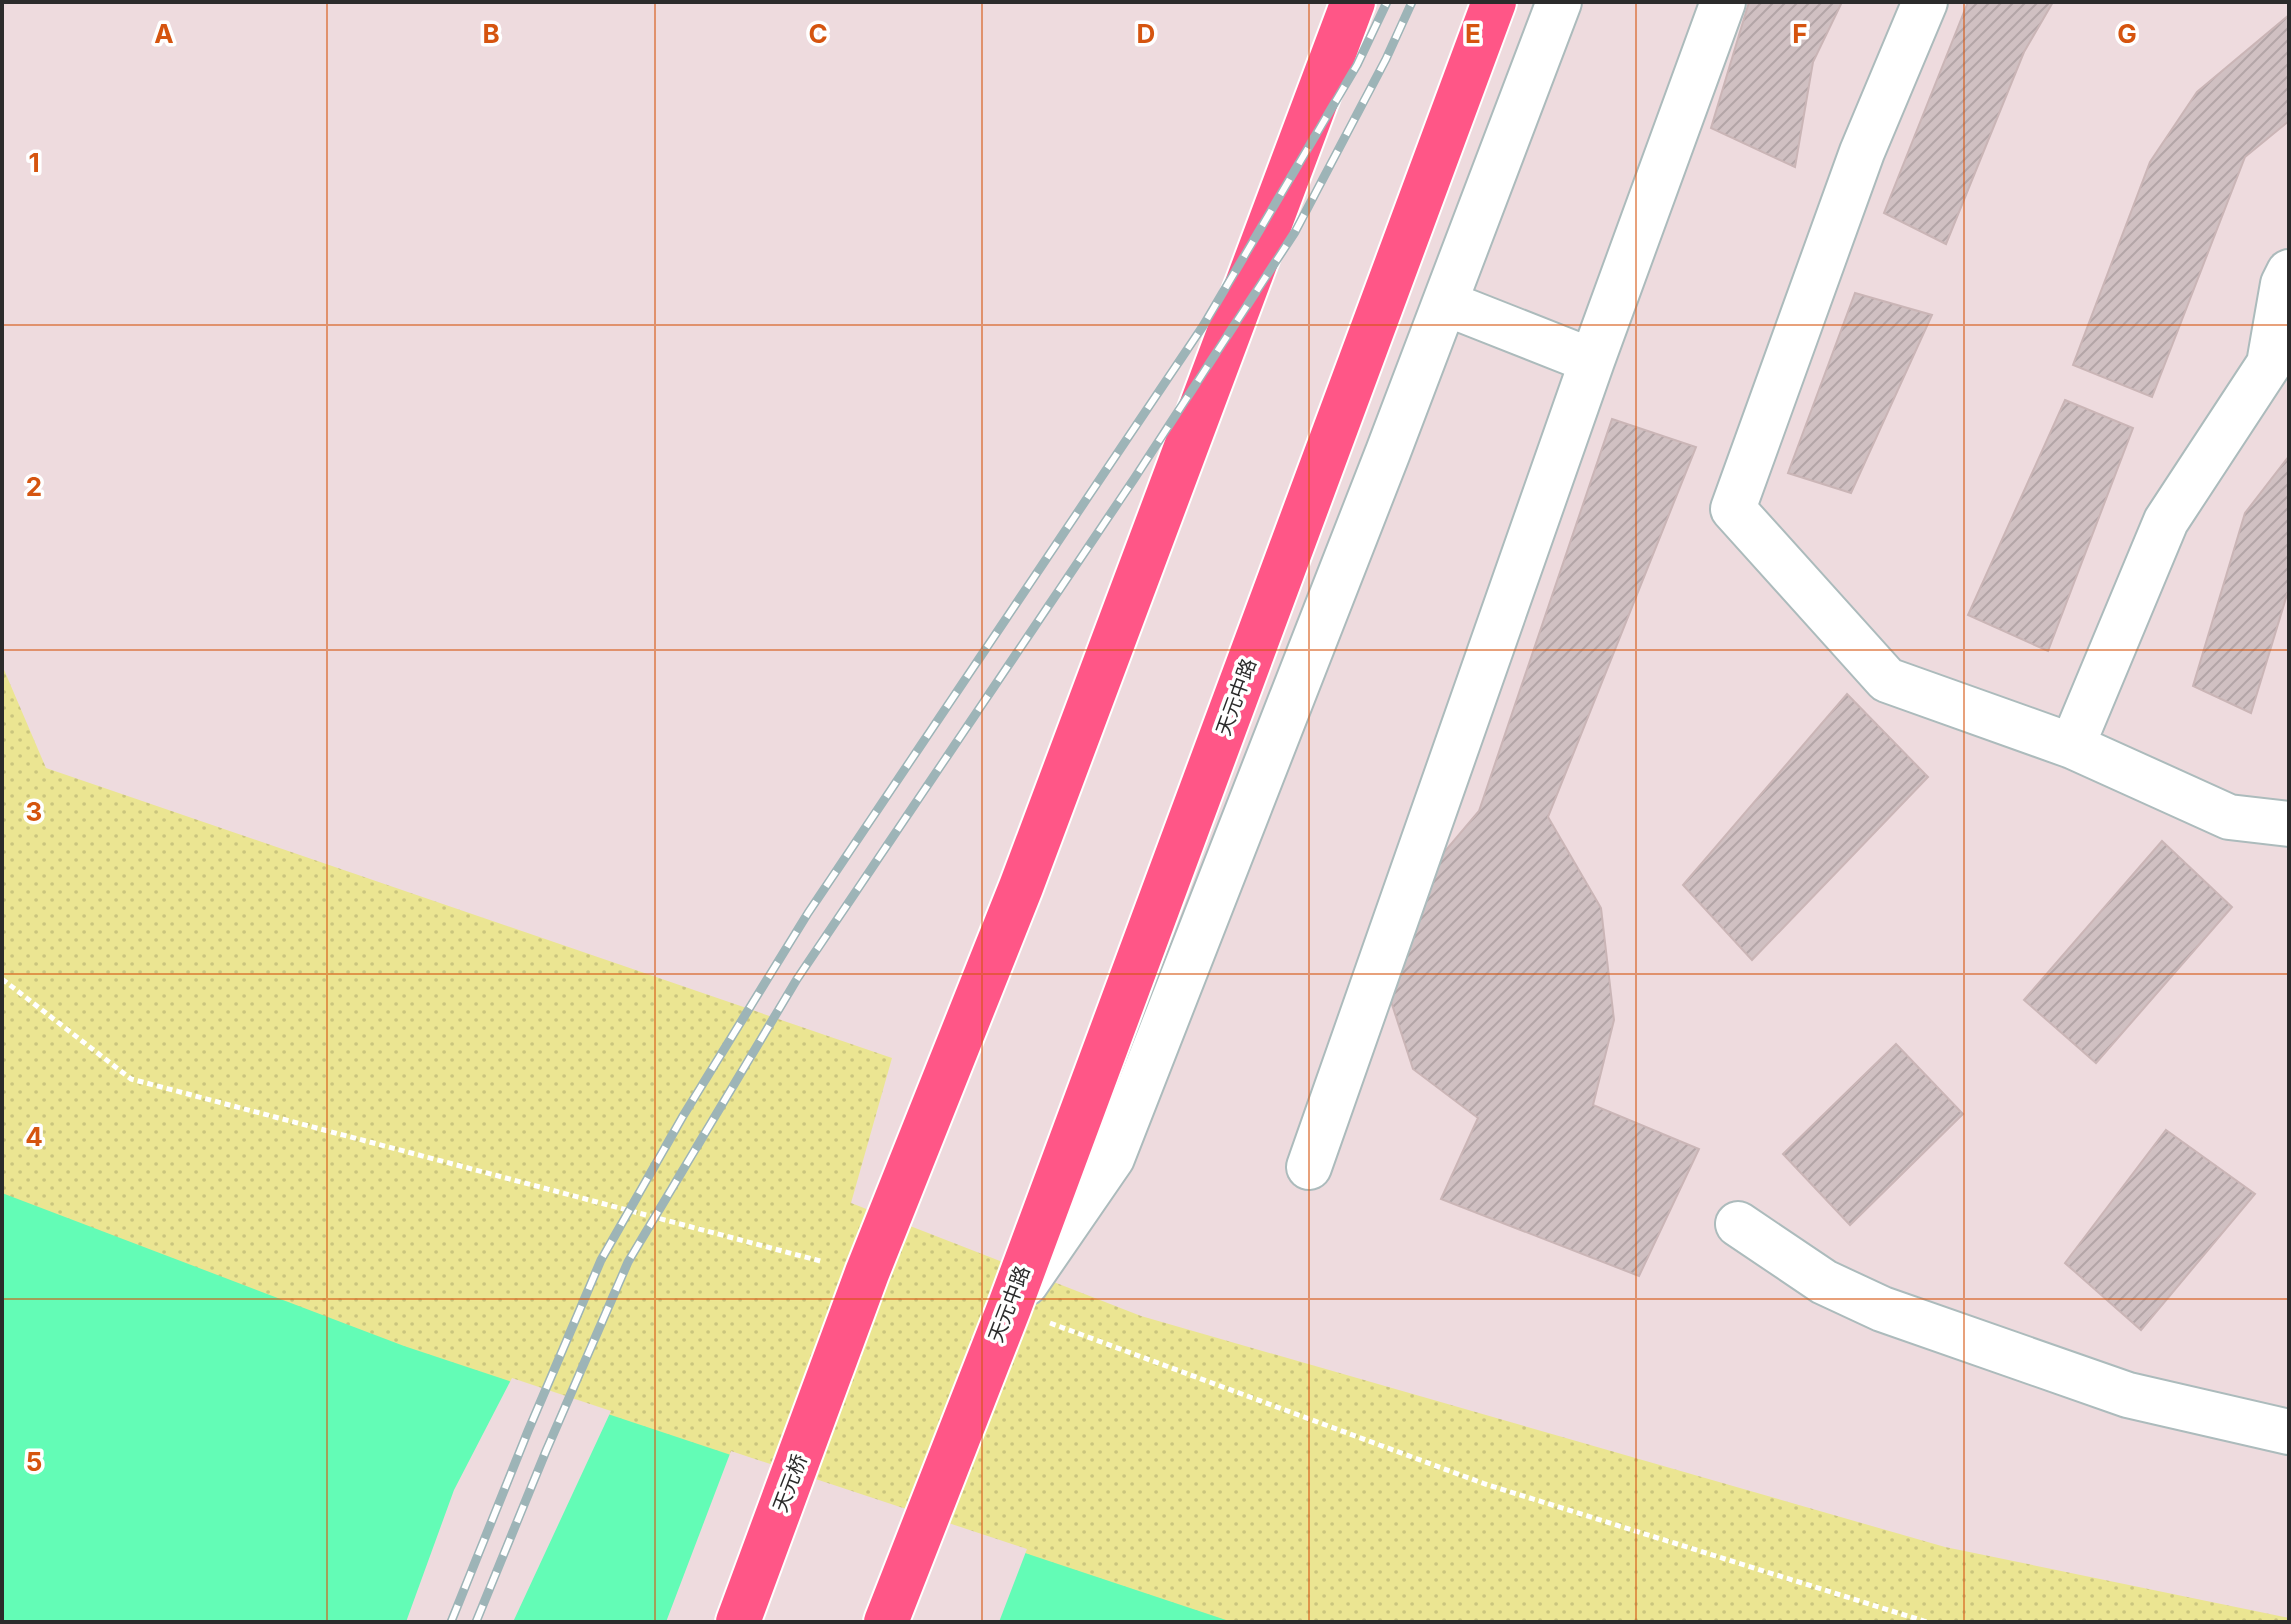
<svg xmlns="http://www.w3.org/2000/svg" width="2291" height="1624" viewBox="0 0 2291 1624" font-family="Inter,'Noto Sans SC',sans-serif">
<defs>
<pattern id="park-dots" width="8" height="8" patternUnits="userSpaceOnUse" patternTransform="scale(2)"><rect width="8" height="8" fill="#ebe592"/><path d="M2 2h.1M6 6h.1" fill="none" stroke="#cac57e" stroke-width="1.8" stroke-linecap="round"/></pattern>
<pattern id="building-hatch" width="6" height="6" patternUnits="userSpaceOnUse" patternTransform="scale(2)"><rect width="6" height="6" fill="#d0c0c2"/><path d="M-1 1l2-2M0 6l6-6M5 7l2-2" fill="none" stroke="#b3a5a7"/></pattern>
</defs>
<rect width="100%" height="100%" fill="#eedbde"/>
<path fill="url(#park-dots)" d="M 2,665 L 46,768 L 892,1058 L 851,1203 L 1141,1316 L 1945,1547 L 2289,1618 L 2289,1622 L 2,1622 Z"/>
<path fill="#63fcb6" d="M 2,1193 L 404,1346 L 1232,1622 L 2,1622 Z"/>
<path fill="#eedbde" d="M 512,1378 L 611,1411 L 513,1622 L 406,1622 L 454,1490 Z
M 731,1451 L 1027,1549 L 999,1622 L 666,1622 Z"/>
<path fill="url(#building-hatch)" stroke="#cab5b6" stroke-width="2" d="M 1749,2 L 1842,2 L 1813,62 L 1795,167 L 1711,128 Z
M 1968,2 L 2053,2 L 2024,52 L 1946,244 L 1884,213 Z
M 2289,15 L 2289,121 L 2245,157 L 2152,397 L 2073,365 L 2150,162 L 2197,92 Z
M 1855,293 L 1932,315 L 1851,493 L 1788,473 Z
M 2065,400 L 2133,428 L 2048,651 L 1968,615 Z
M 1612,419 L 1696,447 L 1548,817 L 1601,908 L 1614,1020 L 1593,1105 L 1699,1149 L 1639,1276 L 1441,1199 L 1478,1118 L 1413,1069 L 1387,989 L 1403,901 L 1479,811 Z
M 2289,456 L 2289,588 L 2251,713 L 2193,686 L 2245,513 Z
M 1847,694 L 1928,777 L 1752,960 L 1683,885 Z
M 2162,841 L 2232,907 L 2096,1063 L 2024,1000 Z
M 1896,1044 L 1963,1114 L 1850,1225 L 1783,1154 Z
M 2166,1130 L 2255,1194 L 2141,1330 L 2065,1263 Z"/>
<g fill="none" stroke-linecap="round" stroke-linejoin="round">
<defs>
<path id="minor" d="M 1925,2 L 1862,152 L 1733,509 L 1887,680 L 2072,746 L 2229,817 L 2289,824
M 1445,303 L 1592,361
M 2072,746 L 2166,521 L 2269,364 L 2283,284 L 2289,272
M 1309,1167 L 1592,361 L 1723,2
M 1738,1224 L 1824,1282 L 1882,1309 L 2128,1395 L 2289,1432
M 1026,1283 L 1112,1158 L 1388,452 L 1559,2"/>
<path id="highway" d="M 738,1622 L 867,1273 L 1021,887 L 1353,2
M 886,1622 L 1009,1308 L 1494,2"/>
</defs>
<use href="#minor" stroke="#acbbbc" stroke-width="48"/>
<use href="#highway" stroke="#fff" stroke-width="48"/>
<path stroke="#fff" stroke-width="5" stroke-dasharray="6 4" stroke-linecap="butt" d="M 2,979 L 131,1079 L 824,1262
M 1050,1323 L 1485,1484 L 1927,1622"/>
<use href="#minor" stroke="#fff" stroke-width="44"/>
<use href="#highway" stroke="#ff5687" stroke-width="44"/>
<defs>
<path id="rail" d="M 451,1622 L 528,1431 L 601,1260 L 683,1116 L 808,913 L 1203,326 L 1357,65 L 1387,2
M 476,1622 L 546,1451 L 628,1262 L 797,979 L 1134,479 L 1295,232 L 1386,59 L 1412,2"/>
</defs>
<use href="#rail" stroke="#9db4b7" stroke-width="9"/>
<use href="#rail" stroke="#fff" stroke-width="6" stroke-dasharray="18" stroke-linecap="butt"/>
</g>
<path fill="none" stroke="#d5540f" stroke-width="2" stroke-opacity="0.55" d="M 327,2 L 327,1622M 655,2 L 655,1622M 982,2 L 982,1622M 1309,2 L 1309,1622M 1636,2 L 1636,1622M 1964,2 L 1964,1622M 2,325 L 2289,325M 2,650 L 2289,650M 2,974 L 2289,974M 2,1299 L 2289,1299"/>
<g text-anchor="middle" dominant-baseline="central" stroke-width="7" stroke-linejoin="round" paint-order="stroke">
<g font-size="20" fill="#2b2b2b" stroke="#fff">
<text transform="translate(1236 697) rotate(-70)">天元中路</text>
<text transform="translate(1009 1304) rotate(-69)">天元中路</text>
<text transform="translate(790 1483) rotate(-69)">天元桥</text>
</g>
</g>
<g font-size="26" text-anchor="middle" font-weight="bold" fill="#d5540f" stroke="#fff" stroke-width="7" stroke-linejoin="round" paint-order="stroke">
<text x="164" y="43">A</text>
<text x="491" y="43">B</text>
<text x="818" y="43">C</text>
<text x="1146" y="43">D</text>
<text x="1473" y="43">E</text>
<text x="1800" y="43">F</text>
<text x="2127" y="43">G</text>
<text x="34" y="172">1</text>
<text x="34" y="496">2</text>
<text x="34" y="821">3</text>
<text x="34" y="1146">4</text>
<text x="34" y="1471">5</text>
</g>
<rect width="2291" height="1624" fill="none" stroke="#2b2b2b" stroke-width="8"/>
</svg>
